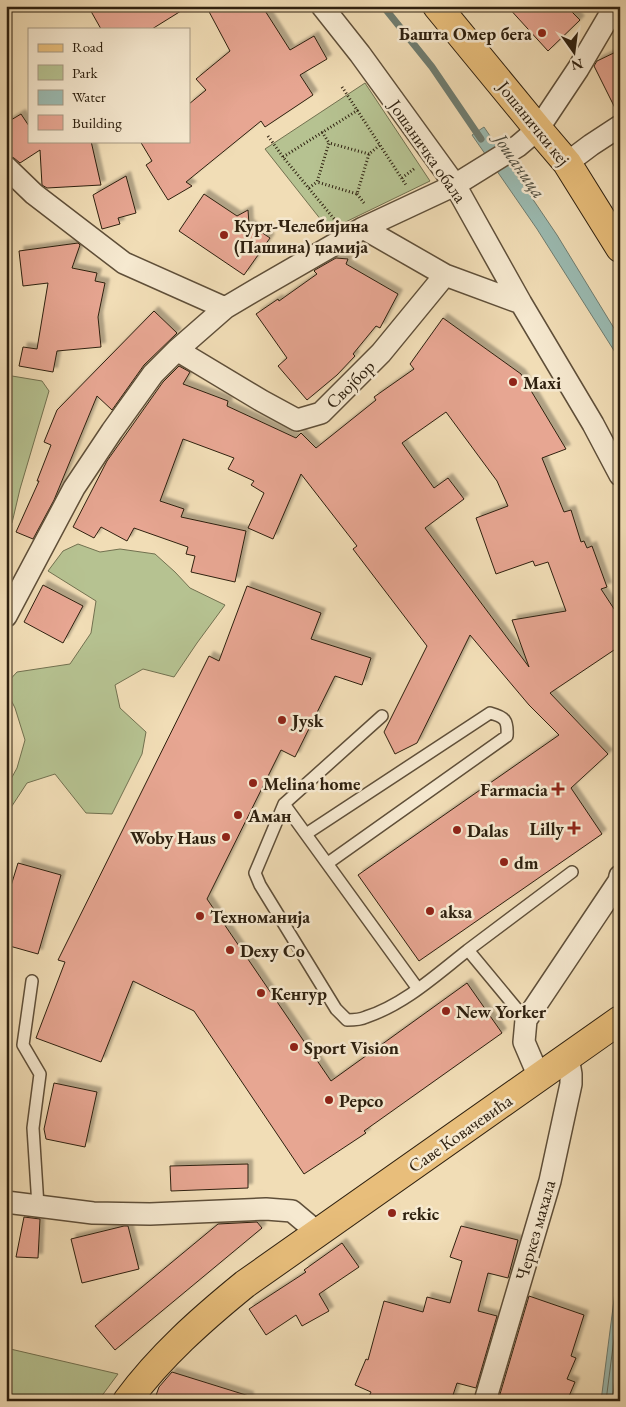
<svg xmlns="http://www.w3.org/2000/svg" width="626" height="1407" viewBox="0 0 626 1407" font-family="'EB Garamond',serif">
<defs>
<filter id="shadow"><feDropShadow dx="4.5" dy="-4.5" stdDeviation="1" flood-color="#0004"/></filter>
</defs>
<rect width="100%" height="100%" fill="#f1ddb6"/>
<filter id="stains"><feTurbulence type="fractalNoise" baseFrequency=".004" numOctaves="4"/><feColorMatrix values="0 0 0 0 .2 0 0 0 0 .09 0 0 0 0 .02 0 0 0 .5 -.17"/></filter>
<radialGradient id="worn" r=".72"><stop offset=".6" stop-color="#630" stop-opacity="0"/><stop offset="1" stop-color="#630" stop-opacity=".3"/></radialGradient>
<path fill="#b6c291" stroke="#727150" d="M 365,83 L 430,181 L 329,230 L 265,149 Z
M 6,375 L 42,381 L 49,391 L 20,489 L 12,523 L 6,526 Z
M 78,544 L 100,552 L 120,549 L 155,554 L 175,572 L 190,588 L 225,605 L 197,643 L 174,677 L 143,669 L 115,685 L 120,708 L 146,732 L 142,754 L 112,814 L 86,813 L 55,774 L 27,783 L 8,812 L 6,809 L 6,788 L 17,768 L 25,740 L 15,708 L 6,690 L 6,684 L 17,672 L 70,664 L 91,633 L 96,601 L 48,571 L 63,551 Z
M 6,1348 L 118,1374 L 98,1401 L 6,1401 Z"/>
<path fill="#9bbbb2" stroke="#6f7d71" d="M 484,127 L 557,235 L 620,338 L 620,360 L 537,229 L 472,135 Z
M 620,1253 L 620,1401 L 601,1401 Z"/>
<g fill="none" stroke-linecap="round" stroke-linejoin="round">
<path stroke="#646e60" stroke-width="1" d="M 606,1401 L 620,1292
M 612,1401 L 620,1342"/>
<path stroke="#6f7d71" stroke-width="7" d="M 383,6 L 432,67 L 481,139"/>
</g>
<path fill="#e7a692" stroke="#2e200f" fill-rule="evenodd" filter="url(#shadow)" d="M 88,6 L 189,6 L 152,29 L 101,29 Z
M 206,6 L 262,6 L 290,50 L 314,36 L 327,59 L 300,75 L 313,95 L 265,127 L 261,121 L 186,182 L 192,186 L 168,200 L 146,165 L 152,161 L 140,141 L 189,141 L 189,104 L 206,90 L 196,79 L 230,51 Z
M 507,6 L 566,6 L 580,20 L 548,51 Z
M 620,50 L 620,114 L 618,114 L 594,66 L 597,61 Z
M 21,114 L 29,126 L 29,141 L 91,141 L 101,185 L 47,188 L 42,185 L 40,150 L 20,163 L 14,158 L 6,155 L 6,123 Z
M 126,176 L 136,213 L 118,218 L 120,224 L 102,229 L 93,195 Z
M 204,194 L 237,216 L 248,210 L 249,224 L 270,238 L 244,275 L 179,231 Z
M 78,243 L 80,245 L 72,268 L 97,273 L 95,281 L 105,283 L 98,317 L 101,347 L 57,351 L 53,372 L 19,366 L 23,347 L 37,349 L 48,283 L 23,286 L 19,251 Z
M 336,258 L 348,259 L 346,264 L 398,294 L 380,328 L 376,326 L 353,354 L 355,356 L 337,375 L 307,400 L 278,366 L 287,358 L 256,314 L 278,299 L 279,301 L 317,274 L 314,271 L 315,270 Z
M 154,311 L 177,333 L 144,365 L 112,410 L 97,396 L 54,500 L 33,539 L 16,532 L 39,481 L 37,481 L 51,445 L 44,442 L 57,410 Z
M 443,318 L 521,374 L 566,449 L 542,458 L 564,512 L 571,510 L 581,542 L 584,541 L 587,548 L 592,546 L 607,587 L 601,589 L 620,618 L 620,646 L 550,693 L 608,754 L 571,788 L 602,834 L 419,961 L 358,875 L 559,735 L 529,705 L 470,635 L 417,743 L 395,754 L 384,732 L 427,646 L 353,549 L 357,546 L 301,474 L 273,539 L 248,528 L 264,493 L 251,485 L 254,481 L 228,469 L 234,458 L 183,439 L 160,501 L 184,509 L 181,517 L 246,531 L 235,582 L 191,572 L 195,556 L 186,554 L 188,547 L 134,528 L 127,541 L 101,527 L 94,538 L 73,527 L 107,461 L 163,382 L 179,366 L 190,372 L 183,384 L 228,401 L 227,406 L 296,438 L 301,433 L 316,448 L 376,400 L 374,397 L 414,369 L 410,364 ZM 446,412 L 497,481 L 508,506 L 476,518 L 496,574 L 533,561 L 535,566 L 548,562 L 566,611 L 512,620 L 529,667 L 425,528 L 464,499 L 448,478 L 434,488 L 402,443 Z
M 43,585 L 83,606 L 63,643 L 24,622 Z
M 247,586 L 321,613 L 311,639 L 371,658 L 362,685 L 335,676 L 295,757 L 281,750 L 207,899 L 331,1081 L 467,983 L 502,1033 L 364,1131 L 366,1133 L 304,1174 L 194,1011 L 133,981 L 101,1062 L 36,1038 L 65,962 L 58,960 L 209,656 L 219,661 Z
M 18,863 L 61,875 L 38,954 L 6,945 L 6,902 Z
M 54,1083 L 97,1092 L 85,1147 L 46,1139 L 44,1129 Z
M 248,1164 L 248,1188 L 171,1191 L 170,1166 Z
M 24,1217 L 40,1219 L 38,1258 L 16,1257 Z
M 257,1222 L 262,1228 L 115,1350 L 95,1326 L 218,1224 Z
M 124,1226 L 128,1226 L 139,1269 L 82,1283 L 71,1239 Z
M 461,1226 L 518,1240 L 508,1278 L 488,1273 L 478,1311 L 497,1316 L 476,1388 L 457,1383 L 451,1401 L 367,1401 L 371,1392 L 355,1385 L 366,1359 L 368,1360 L 384,1301 L 423,1312 L 427,1297 L 450,1303 L 462,1261 L 450,1257 Z
M 342,1243 L 359,1267 L 319,1294 L 329,1311 L 302,1326 L 296,1315 L 266,1335 L 249,1309 L 306,1272 L 304,1270 Z
M 529,1296 L 584,1315 L 571,1356 L 576,1358 L 567,1379 L 575,1382 L 567,1401 L 498,1401 Z
M 172,1372 L 249,1396 L 249,1401 L 154,1401 L 159,1387 Z"/>
<g fill="none" stroke-linecap="round" stroke-linejoin="round">
<defs>
<path id="service" d="M 284,804 L 382,716
M 306,834 L 490,713 C 505,717 508,720 507,736 L 328,863
M 468,950 L 572,872
M 32,981 L 23,1045 L 40,1074 L 33,1128 L 38,1206
M 418,989 L 284,804 L 255,873 L 260,885 L 336,1009 L 347,1020 C 353,1020 360,1020 366,1017 C 405,1004 436,975 468,950 L 526,1020"/>
<path id="minor" d="M 322,6 L 360,54 L 455,185 L 521,303 L 593,424 L 620,475
M 567,163 L 591,145 L 620,126
M 6,167 L 34,194 L 124,263 L 225,308
M 363,228 L 445,275 L 521,303
M 177,350 L 262,401 L 297,420 L 321,413 L 381,353 L 445,275
M 6,616 L 74,488 L 112,431 L 153,374 L 177,350 L 225,308 L 252,292 L 363,228 L 455,185 L 518,146 L 538,129 L 578,69 L 615,6
M 539,1077 L 524,1042 L 526,1020 L 619,881 L 620,876
M 6,1202 L 93,1213 L 150,1214 L 266,1209 L 292,1211 L 317,1232
M 485,1401 L 550,1181 L 571,1084 L 571,1074 L 568,1057"/>
<path id="primary" d="M 437,6 L 538,129 L 567,163 L 620,248
M 127,1401 C 160,1356 202,1319 245,1284 L 620,1020"/>
</defs>
<use href="#service" stroke="#5f4f39" stroke-width="14"/>
<use href="#minor" stroke="#5f4f39" stroke-width="24"/>
<use href="#primary" stroke="#2e200f" stroke-width="30"/>
<path stroke="#2e200f" stroke-width="3" stroke-dasharray="1 2.5" stroke-linecap="butt" d="M 342,87 L 406,185
M 322,132 L 329,143
M 268,136 L 283,157 L 335,220
M 369,154 L 329,143 L 317,182 L 357,194 L 369,154 L 380,145
M 283,157 L 358,110
M 402,178 L 415,168
M 309,188 L 317,182
M 357,194 L 364,203"/>
<use href="#service" stroke="#f6e9d0" stroke-width="11"/>
<use href="#minor" stroke="#f6e9d0" stroke-width="21"/>
<use href="#primary" stroke="#e8be7b" stroke-width="28"/>
</g>
<g fill="#8f2418" stroke="#f6e9d0" stroke-width="2">
<circle cx="542" cy="33" r="5"/>
<circle cx="224" cy="235" r="5"/>
<circle cx="513" cy="382" r="5"/>
<circle cx="282" cy="720" r="5"/>
<circle cx="253" cy="783" r="5"/>
<path d="M555.5 781.5h5v5h5v5h-5v5h-5v-5h-5v-5h5z"/>
<circle cx="238" cy="815" r="5"/>
<path d="M571.5 820.5h5v5h5v5h-5v5h-5v-5h-5v-5h5z"/>
<circle cx="457" cy="830" r="5"/>
<circle cx="226" cy="837" r="5"/>
<circle cx="504" cy="862" r="5"/>
<circle cx="430" cy="911" r="5"/>
<circle cx="200" cy="916" r="5"/>
<circle cx="230" cy="950" r="5"/>
<circle cx="261" cy="993" r="5"/>
<circle cx="446" cy="1011" r="5"/>
<circle cx="294" cy="1047" r="5"/>
<circle cx="329" cy="1100" r="5"/>
<circle cx="392" cy="1213" r="5"/>
</g>
<g text-anchor="middle" dominant-baseline="central" stroke-width="5" stroke-linejoin="round" paint-order="stroke">
<g font-size="18" font-weight="bold" fill="#2e200f" stroke="#f6e9d0" text-anchor="start">
<text x="532" y="33" text-anchor="end">Башта Омер бега</text>
<text x="234" y="225">Курт-Челебијина<tspan x="234" dy="21">(Пашина) џамија</tspan></text>
<text x="523" y="382">Maxi</text>
<text x="292" y="720">Jysk</text>
<text x="263" y="783">Melina home</text>
<text x="548" y="789" text-anchor="end">Farmacia</text>
<text x="248" y="815">Аман</text>
<text x="564" y="828" text-anchor="end">Lilly</text>
<text x="467" y="830">Dalas</text>
<text x="216" y="837" text-anchor="end">Woby Haus</text>
<text x="514" y="862">dm</text>
<text x="440" y="911">aksa</text>
<text x="210" y="916">Техноманија</text>
<text x="240" y="950">Dexy Co</text>
<text x="271" y="993">Кенгур</text>
<text x="456" y="1011">New Yorker</text>
<text x="304" y="1047">Sport Vision</text>
<text x="339" y="1100">Pepco</text>
<text x="402" y="1213">rekic</text>
</g>
<g font-size="18" fill="#2e200f" stroke="#f6e9d0">
<text transform="translate(534 123) rotate(51)">Јошанички кеј</text>
<text transform="translate(428 151) rotate(55)">Јошаничка обала</text>
<text transform="translate(350 384) rotate(-45)">Својбор</text>
<text transform="translate(460 1133) rotate(-35)">Саве Ковачевића</text>
<text transform="translate(535 1230) rotate(-74)">Черкез махала</text>
</g>
<g font-size="19" font-style="italic" fill="#4f4e40" stroke="#f6e9d0">
<text transform="translate(520 166) rotate(55)">Јошаница</text>
</g>
</g>
<rect width="626" height="1407" fill="none" stroke="#f1ddb6" stroke-width="25"/>
<rect x="8" y="8" width="611" height="1392" fill="none" stroke="#2e200f" stroke-width="2.5"/>
<rect x="12" y="12" width="601" height="1382" fill="none" stroke="#2e200f"/>
<rect x="28" y="28" width="162" height="115" fill="#f6e9d0" stroke="#a69983"/>
<rect x="38" y="44" width="25" height="8" fill="#e8be7b" stroke="#a69983"/>
<text x="72" y="52" font-size="15" fill="#2e200f">Road</text>
<rect x="38" y="65" width="25" height="15" fill="#b6c291" stroke="#a69983"/>
<text x="72" y="78" font-size="15" fill="#2e200f">Park</text>
<rect x="38" y="90" width="25" height="15" fill="#9bbbb2" stroke="#a69983"/>
<text x="72" y="102" font-size="15" fill="#2e200f">Water</text>
<rect x="38" y="115" width="25" height="15" fill="#e7a692" stroke="#a69983"/>
<text x="72" y="128" font-size="15" fill="#2e200f">Building</text>
<g transform="translate(574 52) rotate(166)" stroke="#f6e9d0" stroke-width="4" paint-order="stroke">
<path d="M0-4L9 19L0 12L-9 19Z" fill="#2e200f"/>
<text y="-8" font-size="14" font-weight="bold" text-anchor="middle" fill="#2e200f">N</text>
</g>
<rect width="100%" height="100%" filter="url(#stains)"/>
<rect width="100%" height="100%" fill="url(#worn)"/>
</svg>
